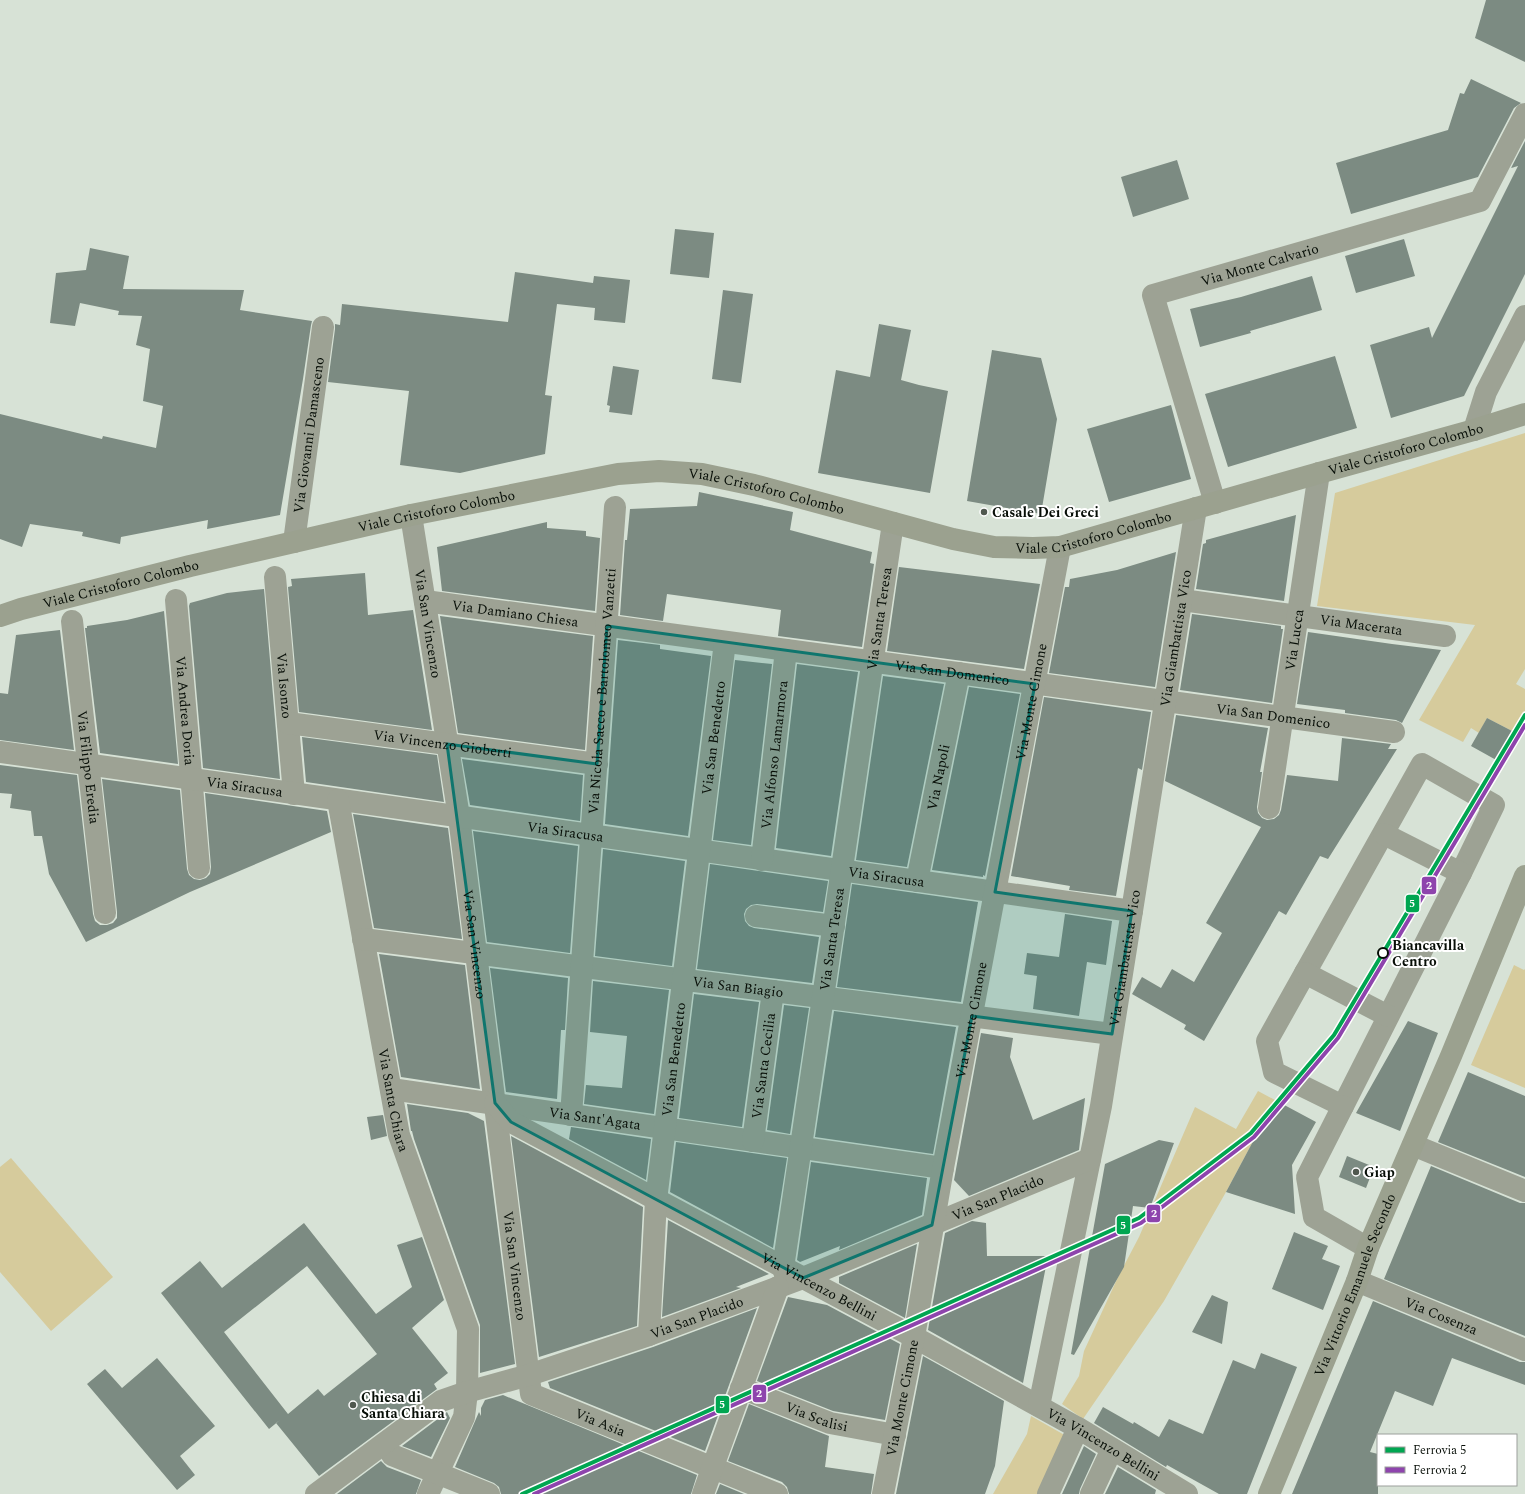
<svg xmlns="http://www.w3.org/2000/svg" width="1525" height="1494" viewBox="0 0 1525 1494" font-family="Spectral,serif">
<rect width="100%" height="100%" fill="#d7e2d6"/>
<path fill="#d6cb9c" d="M 1525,433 L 1525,669 L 1516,684 L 1525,689 L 1525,713 L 1514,732 L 1487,718 L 1479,733 L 1471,728 L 1463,742 L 1419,720 L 1475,625 L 1317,606 L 1335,493 Z
M 1514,965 L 1524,970 L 1525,969 L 1525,1088 L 1471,1065 Z
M 1258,1091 L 1275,1100 L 1226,1192 L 1164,1301 L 1083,1419 L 1062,1404 L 1079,1376 L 1084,1351 L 1118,1277 L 1139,1237 L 1195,1107 L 1236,1129 Z
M 11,1158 L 113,1277 L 51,1331 L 0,1272 L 0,1167 Z
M 1031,1416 L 1068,1437 L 1040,1494 L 993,1494 L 1027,1434 Z"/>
<path fill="#7c8b82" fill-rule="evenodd" d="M 1486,0 L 1525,0 L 1525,62 L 1475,38 Z
M 1471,79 L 1521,103 L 1514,108 L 1478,177 L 1351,214 L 1336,163 L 1448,130 L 1460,93 L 1464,94 Z
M 1525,141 L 1525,274 L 1464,396 L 1391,418 L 1370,345 L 1429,327 L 1432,338 L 1518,166 L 1511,168 Z
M 1177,160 L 1189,199 L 1133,217 L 1121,177 Z
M 675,229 L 714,233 L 709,278 L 670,274 Z
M 1404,239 L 1415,276 L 1356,293 L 1345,256 Z
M 90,248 L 129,256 L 123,289 L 244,290 L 240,310 L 312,321 L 311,325 L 303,379 L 280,515 L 207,529 L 208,520 L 121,537 L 120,544 L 82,536 L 83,532 L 30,524 L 22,547 L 0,539 L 0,414 L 102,439 L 103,436 L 156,448 L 163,406 L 143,401 L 150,349 L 136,345 L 142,316 L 118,315 L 119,311 L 80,303 L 75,326 L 50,323 L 56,273 L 86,270 Z
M 515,272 L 593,283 L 594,276 L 630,280 L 625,323 L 594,320 L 595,308 L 557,304 L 545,395 L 552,396 L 545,454 L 460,473 L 400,465 L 409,391 L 328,382 L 335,329 L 335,324 L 340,325 L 342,304 L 508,322 Z
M 1312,276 L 1322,310 L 1250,331 L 1251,333 L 1200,347 L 1190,309 L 1241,297 Z
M 723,290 L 753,294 L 741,383 L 712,379 Z
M 879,324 L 911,330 L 901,380 L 919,385 L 948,391 L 930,493 L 818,473 L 836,370 L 870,377 Z
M 992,350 L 1041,358 L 1057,419 L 1041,514 L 967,501 Z
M 1335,356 L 1357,428 L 1228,467 L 1205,394 Z
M 613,366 L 639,370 L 632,415 L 609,412 L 610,406 L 607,405 Z
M 1171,405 L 1191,479 L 1109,502 L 1087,429 Z
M 699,492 L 793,512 L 790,530 L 872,552 L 870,563 L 874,564 L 862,647 L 778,636 L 781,610 L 667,594 L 663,621 L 620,615 L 625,540 L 627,540 L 630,509 L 697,506 Z
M 1296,515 L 1284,601 L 1196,589 L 1203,544 L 1206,543 L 1206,540 Z
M 547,522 L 547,528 L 586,531 L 586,536 L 600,538 L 595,611 L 442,591 L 437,547 Z
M 1176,552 L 1155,687 L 1049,673 L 1065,587 L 1069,587 L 1070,579 L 1117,570 Z
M 899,567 L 1040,584 L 1024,669 L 887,651 Z
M 365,573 L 368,615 L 413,610 L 432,730 L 299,712 L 288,587 L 292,586 L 291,579 Z
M 264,589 L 280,779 L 203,768 L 189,606 L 190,603 L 227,593 Z
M 164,611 L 178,764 L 100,753 L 85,628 L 87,628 L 87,626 L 127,620 Z
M 1192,614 L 1281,626 L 1281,629 L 1283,629 L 1272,703 L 1180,690 Z
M 440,616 L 593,636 L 585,750 L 458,733 Z
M 60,630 L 74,750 L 0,740 L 0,693 L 8,694 L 16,635 Z
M 1308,632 L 1392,644 L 1441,650 L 1402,723 L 1396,720 L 1345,713 L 1345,710 L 1297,704 Z
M 618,640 L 660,645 L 660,649 L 711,656 L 688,836 L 605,824 Z
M 735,660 L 772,664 L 751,845 L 713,840 Z
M 797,664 L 858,672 L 831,856 L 776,848 Z
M 883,676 L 944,684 L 907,867 L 856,860 Z
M 969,687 L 1020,694 L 985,876 L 983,875 L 983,877 L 932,870 Z
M 1044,697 L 1151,712 L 1142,770 L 1138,768 L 1116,896 L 1069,890 L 1070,886 L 1011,876 Z
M 1176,715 L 1268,728 L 1260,772 L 1262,772 L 1257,807 L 1258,813 L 1262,818 L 1267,820 L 1274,819 L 1279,815 L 1281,810 L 1287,775 L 1338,781 L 1342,738 L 1391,744 L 1388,749 L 1397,749 L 1328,859 L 1320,856 L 1286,915 L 1279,911 L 1204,1041 L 1184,1029 L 1186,1025 L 1132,994 L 1142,977 L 1161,988 L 1172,969 L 1194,982 L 1222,933 L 1206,923 L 1261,827 L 1165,781 Z
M 1487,718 L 1514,732 L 1498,761 L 1471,746 Z
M 302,737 L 437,755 L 444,802 L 306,782 Z
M 462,759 L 583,775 L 580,821 L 470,805 Z
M 0,765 L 77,775 L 93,914 L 95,921 L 100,925 L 107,925 L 113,923 L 117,918 L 117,912 L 102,779 L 180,790 L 187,869 L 189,875 L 194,879 L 200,880 L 206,878 L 210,874 L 211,867 L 205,793 L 327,811 L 331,832 L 190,892 L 86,942 L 49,874 L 42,836 L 34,836 L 31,811 L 10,808 L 12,794 L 0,793 Z
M 353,814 L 448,828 L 462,939 L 374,928 Z
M 473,831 L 578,846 L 570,953 L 487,942 Z
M 603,849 L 685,861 L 672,966 L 595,956 Z
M 710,864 L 828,881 L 823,912 L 757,904 L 751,905 L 746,909 L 744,914 L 745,921 L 749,926 L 754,928 L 819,937 L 812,983 L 697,969 Z
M 852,884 L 978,902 L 961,1002 L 837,987 Z
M 1065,914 L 1112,921 L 1106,965 L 1087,962 L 1079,1016 L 1033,1009 L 1037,976 L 1024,974 L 1027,953 L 1059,957 Z
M 379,954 L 465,965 L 480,1089 L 401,1077 Z
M 490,968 L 568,978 L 565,1030 L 561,1030 L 557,1099 L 506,1092 Z
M 593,981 L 669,990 L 654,1114 L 584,1104 L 586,1085 L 622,1088 L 627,1036 L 590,1032 Z
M 694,994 L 759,1002 L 742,1127 L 679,1118 Z
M 784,1005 L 809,1008 L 790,1134 L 767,1130 Z
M 834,1011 L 956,1027 L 933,1154 L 815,1137 Z
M 1408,1021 L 1438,1033 L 1400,1131 L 1356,1113 Z
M 981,1033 L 1013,1038 L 1010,1057 L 1033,1120 L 1085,1098 L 1079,1150 L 969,1196 L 954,1180 Z
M 1468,1072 L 1525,1096 L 1525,1177 L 1438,1142 Z
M 1275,1100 L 1316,1122 L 1292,1165 L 1295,1214 L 1226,1192 Z
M 407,1104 L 468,1113 L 484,1121 L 515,1364 L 480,1373 L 480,1325 L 414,1139 L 412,1131 L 411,1131 Z
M 383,1115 L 387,1136 L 371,1140 L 367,1117 Z
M 571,1127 L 651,1139 L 646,1180 L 569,1139 Z
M 511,1136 L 643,1207 L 637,1326 L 539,1357 Z
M 1159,1140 L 1174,1143 L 1150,1208 L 1133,1206 L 1124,1267 L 1074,1355 L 1071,1354 L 1105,1164 Z
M 676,1142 L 787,1158 L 773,1248 L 670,1192 Z
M 1347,1156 L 1374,1167 L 1366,1188 L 1339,1177 Z
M 811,1162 L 927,1178 L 922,1215 L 839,1250 L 840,1246 L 800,1262 L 797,1260 Z
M 1431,1166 L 1520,1203 L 1525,1203 L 1525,1336 L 1384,1279 Z
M 668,1220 L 769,1274 L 736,1287 L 741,1288 L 662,1317 Z
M 972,1221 L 986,1223 L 987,1256 L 1048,1256 L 1023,1383 L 928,1330 L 945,1233 Z
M 304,1223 L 376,1314 L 412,1287 L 397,1245 L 422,1237 L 444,1300 L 412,1328 L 448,1373 L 434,1384 L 437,1389 L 319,1476 L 276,1423 L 280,1420 L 269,1429 L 161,1293 L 200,1261 L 222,1288 ZM 307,1266 L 377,1354 L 324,1396 L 318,1389 L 288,1414 L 224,1332 Z
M 1294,1232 L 1328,1246 L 1322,1259 L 1340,1266 L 1323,1310 L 1272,1289 Z
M 917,1244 L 905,1318 L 839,1283 L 839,1277 Z
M 1212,1295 L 1228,1302 L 1222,1344 L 1192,1332 Z
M 788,1297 L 827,1305 L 900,1344 L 885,1420 L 833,1411 L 757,1381 Z
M 1373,1301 L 1520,1362 L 1525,1362 L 1525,1385 L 1452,1358 L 1433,1406 L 1395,1391 L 1370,1452 L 1378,1454 L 1378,1494 L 1292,1494 Z
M 757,1308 L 705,1451 L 550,1388 L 548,1382 L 653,1347 Z
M 1261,1353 L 1297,1367 L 1247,1494 L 1219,1494 L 1167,1465 L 1166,1467 L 1094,1423 L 1103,1407 L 1133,1424 L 1134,1422 L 1159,1437 L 1169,1419 L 1203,1434 L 1233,1360 L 1255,1369 Z
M 923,1356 L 1004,1401 L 995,1466 L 985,1494 L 896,1494 Z
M 157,1358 L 215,1426 L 180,1456 L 195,1475 L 177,1490 L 87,1384 L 105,1369 L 122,1388 Z
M 503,1395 L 697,1475 L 691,1494 L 501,1494 L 499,1487 L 494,1483 L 455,1467 L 479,1412 L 481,1416 L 481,1408 L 485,1400 Z
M 749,1404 L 829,1436 L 825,1467 L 874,1474 L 871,1494 L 789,1494 L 787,1487 L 782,1482 L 728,1461 Z
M 447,1412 L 450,1418 L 431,1457 L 402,1446 Z
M 1084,1446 L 1096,1454 L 1080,1489 L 1079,1494 L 1062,1494 Z
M 381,1461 L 387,1467 L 421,1480 L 416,1494 L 337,1494 Z
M 1118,1467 L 1156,1490 L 1155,1494 L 1105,1494 Z
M 720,1484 L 744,1494 L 716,1494 Z"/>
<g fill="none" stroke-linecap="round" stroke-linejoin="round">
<g stroke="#9da294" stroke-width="22">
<path d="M 1474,430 L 1486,392 L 1525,316"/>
<path id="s1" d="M 1215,503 L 1153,295 L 1480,201 L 1525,114"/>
<path id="s2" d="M 411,515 L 459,817 L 531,1394 L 777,1494"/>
<path id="s3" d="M 294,542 L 323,327"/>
<path id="s4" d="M 275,577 L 294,794"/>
<path id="s5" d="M 176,600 L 199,868"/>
<path id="s6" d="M 1182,600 L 1445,636"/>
<path id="s7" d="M 425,601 L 1394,732"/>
<path id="s8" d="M 72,621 L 105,913"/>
<path id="s9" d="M 288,723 L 597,764"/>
<path id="s10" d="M 0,752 L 1132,911"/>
<path d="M 1422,764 L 1494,805 L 1461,873 L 1343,1106 L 1274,1072 L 1267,1041 Z"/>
<path id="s11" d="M 338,800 L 399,1135 L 468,1329 L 467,1392 L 464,1417 L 428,1494"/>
<path id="s12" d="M 1269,808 L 1319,473"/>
<path d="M 1384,834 L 1461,873"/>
<path id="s13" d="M 762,860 L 786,650"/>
<path id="s14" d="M 917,881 L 959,673"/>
<path d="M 756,916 L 834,926"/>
<path id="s15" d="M 363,939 L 1112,1034"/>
<path d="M 1305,973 L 1388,1016"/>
<path id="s16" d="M 391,1089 L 943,1168"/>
<path id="s17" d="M 495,1103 L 511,1122 L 914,1337 L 1078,1428 L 1187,1494"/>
<path d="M 1343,1106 L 1307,1177 L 1314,1217 L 1368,1248"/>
<path id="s18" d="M 571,1115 L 615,507"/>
<path id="s19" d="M 753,1141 L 773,991"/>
<path d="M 1413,1145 L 1525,1191"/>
<path id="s20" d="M 787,1281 L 783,1268 L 893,523"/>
<path id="s21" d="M 1357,1281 L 1525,1350"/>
<path id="s22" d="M 649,1335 L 656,1200 L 725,642"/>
<path id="s23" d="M 741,1388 L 830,1423 L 895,1435"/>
<path id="s24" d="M 1039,1406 L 1101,1106 L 1196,508"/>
<path d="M 392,1455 L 489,1494"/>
<path id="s25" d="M 316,1494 L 441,1401 L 467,1392 L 529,1375 L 649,1335 L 803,1278 L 1090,1159"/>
<path d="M 703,1494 L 778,1287"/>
<path id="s26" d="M 883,1494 L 914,1337 L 943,1168 L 1060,547"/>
<path d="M 1048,1494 L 1078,1428"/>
<path d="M 1091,1494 L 1112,1449"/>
</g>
<g stroke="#9ba18f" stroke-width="22">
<path id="s27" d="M 0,616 L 21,609 L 190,566 L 411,515 L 618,474 L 659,471 L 702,474 L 754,485 L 953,539 L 994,547 L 1033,548 L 1060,547 L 1319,473 L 1474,430 L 1525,414"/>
<path id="s28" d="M 1269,1494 L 1357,1281 L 1368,1248 L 1451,1056 L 1525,876"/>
</g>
<defs>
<path id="rail-1" d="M 522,1494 L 1139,1218 L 1251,1133 L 1334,1035 L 1525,715"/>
<path id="rail-2" d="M 534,1494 L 1141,1223 L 1254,1137 L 1338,1038 L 1525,725"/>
</defs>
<use href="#rail-1" stroke="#fff" stroke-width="7"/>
<use href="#rail-2" stroke="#fff" stroke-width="7"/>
<use href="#rail-1" stroke="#00a651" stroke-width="4"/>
<use href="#rail-2" stroke="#8e44ad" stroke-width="4"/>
</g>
<path fill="#0f766e" fill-opacity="0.2" stroke="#0f766e" stroke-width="3" stroke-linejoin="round" d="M 607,626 L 1035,684 L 995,892 L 1132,911 L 1112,1034 L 972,1016 L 932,1225 L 803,1278 L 511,1122 L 495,1103 L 447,744 L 597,764 Z"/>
<g fill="#50584f" stroke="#fff" stroke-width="1.5">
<circle cx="984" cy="512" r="4"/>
<circle cx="1356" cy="1172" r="4"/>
<circle cx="353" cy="1405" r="4"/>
</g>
<circle fill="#fff" stroke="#070e07" stroke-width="2" cx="1383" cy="953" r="5"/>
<g text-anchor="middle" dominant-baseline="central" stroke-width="4" stroke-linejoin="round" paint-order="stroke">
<g font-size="14" fill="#070e07" stroke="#fff">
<text stroke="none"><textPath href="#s1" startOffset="328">Via Monte Calvario</textPath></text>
<text stroke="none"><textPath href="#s3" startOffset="108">Via Giovanni Damasceno</textPath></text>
<text stroke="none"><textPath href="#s27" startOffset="1445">Viale Cristoforo Colombo</textPath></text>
<text stroke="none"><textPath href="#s27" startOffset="785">Viale Cristoforo Colombo</textPath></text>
<text stroke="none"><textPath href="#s27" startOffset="449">Viale Cristoforo Colombo</textPath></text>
<text stroke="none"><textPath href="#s27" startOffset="1121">Viale Cristoforo Colombo</textPath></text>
<text stroke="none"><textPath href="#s27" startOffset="125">Viale Cristoforo Colombo</textPath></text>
<text stroke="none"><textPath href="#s7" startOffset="91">Via Damiano Chiesa</textPath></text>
<text stroke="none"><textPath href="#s20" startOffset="670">Via Santa Teresa</textPath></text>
<text stroke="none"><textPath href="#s2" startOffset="110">Via San Vincenzo</textPath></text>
<text stroke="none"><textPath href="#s6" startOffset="181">Via Macerata</textPath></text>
<text stroke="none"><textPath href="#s24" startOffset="780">Via Giambattista Vico</textPath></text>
<text stroke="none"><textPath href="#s12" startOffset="170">Via Lucca</textPath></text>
<text stroke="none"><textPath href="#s7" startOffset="532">Via San Domenico</textPath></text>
<text stroke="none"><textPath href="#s4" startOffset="109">Via Isonzo</textPath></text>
<text stroke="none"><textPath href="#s18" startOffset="425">Via Nicola Sacco e Bartolomeo Vanzetti</textPath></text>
<text stroke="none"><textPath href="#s26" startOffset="806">Via Monte Cimone</textPath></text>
<text stroke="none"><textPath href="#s5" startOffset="111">Via Andrea Doria</textPath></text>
<text stroke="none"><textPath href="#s7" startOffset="856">Via San Domenico</textPath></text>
<text stroke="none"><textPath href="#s22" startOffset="601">Via San Benedetto</textPath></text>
<text stroke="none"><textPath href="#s9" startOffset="156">Via Vincenzo Gioberti</textPath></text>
<text stroke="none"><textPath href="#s13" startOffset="106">Via Alfonso Lamarmora</textPath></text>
<text stroke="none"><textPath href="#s8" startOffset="147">Via Filippo Eredia</textPath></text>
<text stroke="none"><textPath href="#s14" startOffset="106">Via Napoli</textPath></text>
<text stroke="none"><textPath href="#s10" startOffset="247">Via Siracusa</textPath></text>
<text stroke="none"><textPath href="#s10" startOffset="571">Via Siracusa</textPath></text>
<text stroke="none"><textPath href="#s10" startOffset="895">Via Siracusa</textPath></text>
<text stroke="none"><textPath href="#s20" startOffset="346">Via Santa Teresa</textPath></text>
<text stroke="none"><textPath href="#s2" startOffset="434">Via San Vincenzo</textPath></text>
<text stroke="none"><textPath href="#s24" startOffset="456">Via Giambattista Vico</textPath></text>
<text stroke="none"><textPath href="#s15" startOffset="378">Via San Biagio</textPath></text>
<text stroke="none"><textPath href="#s26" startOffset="482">Via Monte Cimone</textPath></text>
<text stroke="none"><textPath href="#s22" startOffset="277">Via San Benedetto</textPath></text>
<text stroke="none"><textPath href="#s19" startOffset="76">Via Santa Cecilia</textPath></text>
<text stroke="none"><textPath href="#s11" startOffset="305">Via Santa Chiara</textPath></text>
<text stroke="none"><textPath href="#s16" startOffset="206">Via Sant'Agata</textPath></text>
<text stroke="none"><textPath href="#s25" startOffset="749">Via San Placido</textPath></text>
<text stroke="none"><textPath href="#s2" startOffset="758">Via San Vincenzo</textPath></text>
<text stroke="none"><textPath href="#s28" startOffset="226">Via Vittorio Emanuele Secondo</textPath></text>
<text stroke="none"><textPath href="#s17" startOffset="374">Via Vincenzo Bellini</textPath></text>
<text stroke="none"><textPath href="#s21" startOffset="91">Via Cosenza</textPath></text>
<text stroke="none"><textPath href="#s25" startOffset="425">Via San Placido</textPath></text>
<text stroke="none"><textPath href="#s26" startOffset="98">Via Monte Cimone</textPath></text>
<text stroke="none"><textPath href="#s23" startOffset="81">Via Scalisi</textPath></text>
<text stroke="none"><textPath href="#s2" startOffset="962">Via Asia</textPath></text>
<text stroke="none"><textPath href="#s17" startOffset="699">Via Vincenzo Bellini</textPath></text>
</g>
<g font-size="14" font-weight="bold" fill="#070e07" stroke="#fff" text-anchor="start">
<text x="992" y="512">Casale Dei Greci</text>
<text x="1364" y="1172">Giap</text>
<text x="361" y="1397">Chiesa di<tspan x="361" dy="16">Santa Chiara</tspan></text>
</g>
<g font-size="14" font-weight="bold" fill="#070e07" stroke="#fff" text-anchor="start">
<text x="1392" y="945">Biancavilla<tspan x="1392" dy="16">Centro</tspan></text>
</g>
</g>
<g stroke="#fff" stroke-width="1.5">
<rect x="1421" y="876" width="16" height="19" rx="4" fill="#8e44ad"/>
<rect x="1405" y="894" width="15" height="19" rx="4" fill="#00a651"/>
<rect x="1146" y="1204" width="15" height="19" rx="4" fill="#8e44ad"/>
<rect x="1116" y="1215" width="15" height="20" rx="4" fill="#00a651"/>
<rect x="752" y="1384" width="15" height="19" rx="4" fill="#8e44ad"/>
<rect x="715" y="1395" width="15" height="19" rx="4" fill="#00a651"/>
</g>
<g font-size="11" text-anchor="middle" font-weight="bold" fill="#fff">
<text x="1429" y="889">2</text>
<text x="1412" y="907">5</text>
<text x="1154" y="1217">2</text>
<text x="1123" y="1229">5</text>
<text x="759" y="1397">2</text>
<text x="722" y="1408">5</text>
</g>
<rect x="1377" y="1434" width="140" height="52" fill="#ffffff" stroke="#9c9f9c"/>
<rect x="1385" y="1447" width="20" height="6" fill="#00a651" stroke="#9c9f9c"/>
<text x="1413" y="1454" font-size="12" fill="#070e07">Ferrovia 5</text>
<rect x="1385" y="1467" width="20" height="6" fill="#8e44ad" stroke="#9c9f9c"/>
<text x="1413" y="1474" font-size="12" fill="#070e07">Ferrovia 2</text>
</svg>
